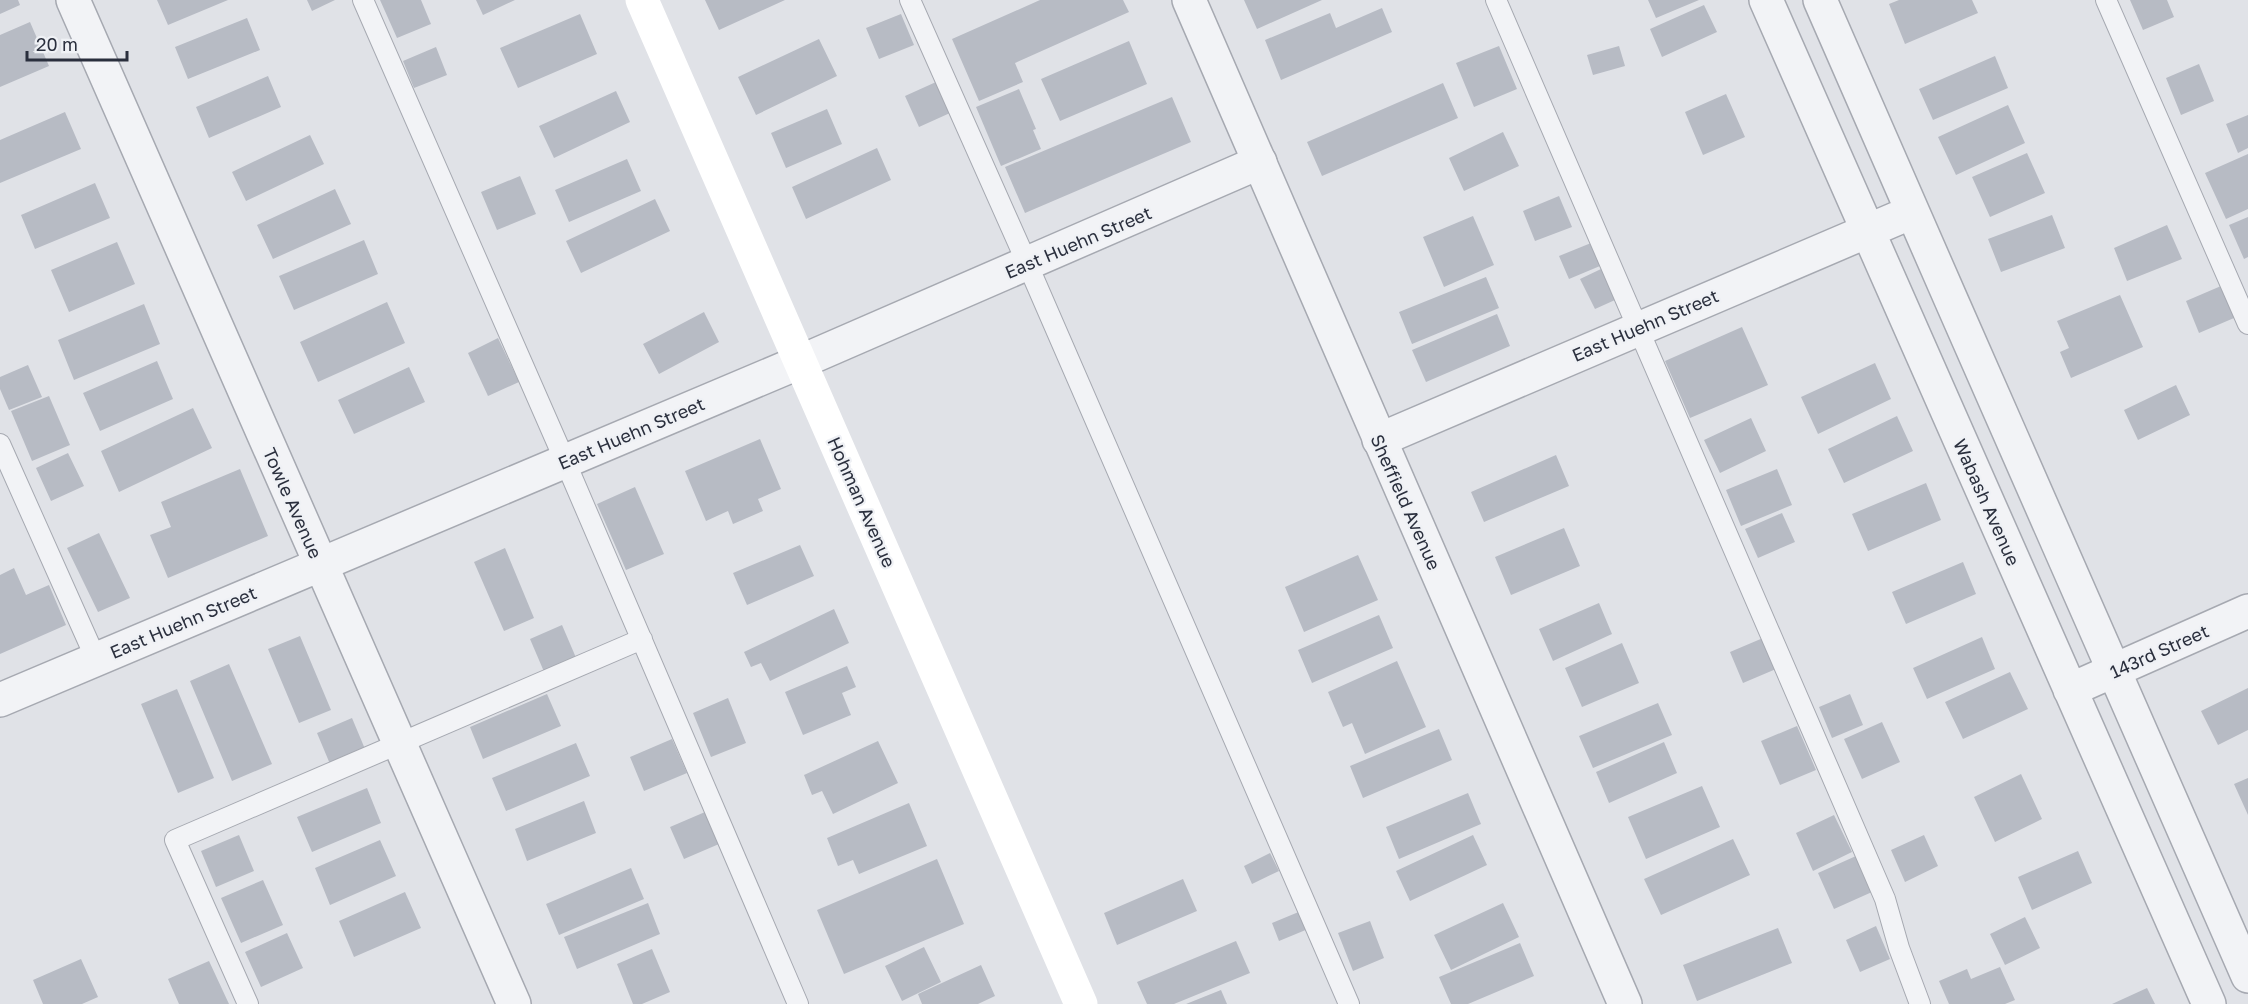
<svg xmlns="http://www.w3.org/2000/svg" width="2248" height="1004" viewBox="0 0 2248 1004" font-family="'Golos Text',sans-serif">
<rect width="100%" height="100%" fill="#e0e2e7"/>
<path fill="#b7bbc4" d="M 0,0 L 18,0 L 20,5 L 0,14 Z
M 157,0 L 228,0 L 168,25 Z
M 307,0 L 335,0 L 312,11 Z
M 380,0 L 421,0 L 431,24 L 397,38 Z
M 476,0 L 515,0 L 483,15 Z
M 705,0 L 785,0 L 719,30 Z
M 1040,0 L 1123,0 L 1129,12 L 1015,63 L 1023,82 L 979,101 L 952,39 Z
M 1244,0 L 1322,0 L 1257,29 Z
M 1648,0 L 1699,0 L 1656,18 Z
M 1899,0 L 1972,0 L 1978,13 L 1905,44 L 1889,4 Z
M 2130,0 L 2167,0 L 2174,17 L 2143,30 Z
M 1704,5 L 1717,32 L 1662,57 L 1650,29 Z
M 1382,8 L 1392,32 L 1281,80 L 1265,40 L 1330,13 L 1336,28 Z
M 580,14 L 597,54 L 518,88 L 500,48 Z
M 901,14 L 914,45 L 879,59 L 866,28 Z
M 247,18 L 260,50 L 188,79 L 175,47 Z
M 30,22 L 49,66 L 0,87 L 0,35 Z
M 819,39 L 837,76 L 756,115 L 738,77 Z
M 1129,41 L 1147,84 L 1060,121 L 1041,79 Z
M 1499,46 L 1517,89 L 1474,107 L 1456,63 Z
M 1619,46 L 1625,66 L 1593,75 L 1587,55 Z
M 436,47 L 447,75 L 414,88 L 403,61 Z
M 1995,56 L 2008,88 L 1933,120 L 1919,89 Z
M 2199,64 L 2214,101 L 2181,115 L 2166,78 Z
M 268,76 L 281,107 L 209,138 L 196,107 Z
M 936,82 L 950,113 L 919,127 L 905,96 Z
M 1443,83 L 1458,118 L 1322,176 L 1307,142 Z
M 1019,89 L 1036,129 L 1033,130 L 1041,149 L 1001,166 L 976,107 Z
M 616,91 L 630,122 L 554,158 L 539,126 Z
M 1726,94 L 1745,137 L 1703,155 L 1685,112 Z
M 1172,97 L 1191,142 L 1025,213 L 1005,167 Z
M 2008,105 L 2025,143 L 1956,175 L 1938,137 Z
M 827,109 L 842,144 L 786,168 L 771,133 Z
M 65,112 L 81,149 L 0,183 L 0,140 Z
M 2248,115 L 2248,148 L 2238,153 L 2226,124 Z
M 1503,132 L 1519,166 L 1464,191 L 1449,158 Z
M 310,135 L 324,164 L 246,201 L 232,172 Z
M 877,148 L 891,180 L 806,219 L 792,187 Z
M 2027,153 L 2045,193 L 1990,217 L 1972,177 Z
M 2248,154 L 2248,209 L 2226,219 L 2205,173 Z
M 627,159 L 641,191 L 569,222 L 555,190 Z
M 520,176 L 536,214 L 497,230 L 481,192 Z
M 95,183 L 110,218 L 35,249 L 21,215 Z
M 335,189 L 351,224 L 273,259 L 257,225 Z
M 1559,196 L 1572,227 L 1535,241 L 1523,211 Z
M 655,199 L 670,231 L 581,273 L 566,241 Z
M 2052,215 L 2065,248 L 2001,272 L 1988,239 Z
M 1473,216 L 1494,265 L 1444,287 L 1423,237 Z
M 2248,217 L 2248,257 L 2244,259 L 2229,225 Z
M 2167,225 L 2182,259 L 2127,281 L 2114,248 Z
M 364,240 L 378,274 L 294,310 L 279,276 Z
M 117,242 L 135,284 L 69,312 L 51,270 Z
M 1591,243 L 1600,266 L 1569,279 L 1559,256 Z
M 1601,269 L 1615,300 L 1595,309 L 1580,279 Z
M 1486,277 L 1499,308 L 1412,344 L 1399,312 Z
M 2221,286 L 2234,318 L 2199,333 L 2186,301 Z
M 2120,295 L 2143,347 L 2071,378 L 2060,352 L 2069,348 L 2057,321 Z
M 387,302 L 405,343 L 318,382 L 300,342 Z
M 144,304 L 160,344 L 74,380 L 58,340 Z
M 704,312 L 719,342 L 659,374 L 643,344 Z
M 1497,314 L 1510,346 L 1426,382 L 1412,350 Z
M 1742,327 L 1768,385 L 1690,418 L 1665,361 Z
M 498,338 L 519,382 L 488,396 L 468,353 Z
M 157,361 L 173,399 L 100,431 L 83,393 Z
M 1875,363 L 1891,399 L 1818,434 L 1801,397 Z
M 28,365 L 42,397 L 9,410 L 0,389 L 0,377 Z
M 409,367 L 425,402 L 354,434 L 338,400 Z
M 2176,385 L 2190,415 L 2138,440 L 2124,410 Z
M 49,396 L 70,445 L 32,461 L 11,411 Z
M 193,408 L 212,448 L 119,492 L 101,451 Z
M 1897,416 L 1913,451 L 1844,483 L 1828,449 Z
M 1751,418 L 1766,451 L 1720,473 L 1704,440 Z
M 760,439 L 781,489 L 758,499 L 763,511 L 733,524 L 728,511 L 706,521 L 685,471 Z
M 68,453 L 84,486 L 51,501 L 36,468 Z
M 1556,455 L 1569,486 L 1484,522 L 1471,492 Z
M 240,469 L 268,536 L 168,578 L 150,535 L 171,527 L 161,502 Z
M 1777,469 L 1792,505 L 1741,526 L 1726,490 Z
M 1926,483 L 1941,520 L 1868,551 L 1852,514 Z
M 635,487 L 664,554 L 626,570 L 597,504 Z
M 1782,513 L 1795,542 L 1758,558 L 1745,529 Z
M 1564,528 L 1580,566 L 1511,595 L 1495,557 Z
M 99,533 L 130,598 L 98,612 L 67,548 Z
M 800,545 L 814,576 L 747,605 L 733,573 Z
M 505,548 L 534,618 L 504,631 L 474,562 Z
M 1358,555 L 1378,600 L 1304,632 L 1285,587 Z
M 1963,562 L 1976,594 L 1906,624 L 1892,592 Z
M 14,568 L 26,595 L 49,585 L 66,625 L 0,654 L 0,575 Z
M 1599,603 L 1612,634 L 1553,661 L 1539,629 Z
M 834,609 L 849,643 L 770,681 L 761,663 L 751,667 L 744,652 Z
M 1379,615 L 1393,648 L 1312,683 L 1298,650 Z
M 562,625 L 577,660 L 545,674 L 530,639 Z
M 300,636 L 331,710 L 299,723 L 268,649 Z
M 1982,637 L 1995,669 L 1927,699 L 1913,668 Z
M 1763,638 L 1776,669 L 1743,683 L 1730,652 Z
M 1622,643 L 1639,683 L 1582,707 L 1565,668 Z
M 1397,661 L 1426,727 L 1365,754 L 1352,723 L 1343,727 L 1328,692 Z
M 229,664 L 272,764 L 232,781 L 190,681 Z
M 847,666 L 856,687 L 842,693 L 851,715 L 803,735 L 785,692 Z
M 2010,672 L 2028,709 L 1963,739 L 1945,702 Z
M 2248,688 L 2248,730 L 2218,745 L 2201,711 Z
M 177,689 L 214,778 L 178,793 L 141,704 Z
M 547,694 L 561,726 L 483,759 L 470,727 Z
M 1850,694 L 1863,725 L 1832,738 L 1819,707 Z
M 728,698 L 746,743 L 711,757 L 693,713 Z
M 1658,703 L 1672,735 L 1593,768 L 1579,736 Z
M 352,718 L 365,749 L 330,764 L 317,733 Z
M 1882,722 L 1900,762 L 1862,779 L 1844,739 Z
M 1797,726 L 1816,770 L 1780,785 L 1761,741 Z
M 1439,729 L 1452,760 L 1363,798 L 1350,766 Z
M 672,739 L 687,773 L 644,791 L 630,757 Z
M 878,741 L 898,783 L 833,814 L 822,791 L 812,795 L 804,775 Z
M 1664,742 L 1677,773 L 1609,803 L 1596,772 Z
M 576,743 L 590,776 L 506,811 L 492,778 Z
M 2021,774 L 2042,819 L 1995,842 L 1974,797 Z
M 2248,778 L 2248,815 L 2234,784 Z
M 1702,786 L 1720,827 L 1646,859 L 1628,817 Z
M 367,788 L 381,823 L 312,852 L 297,817 Z
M 1468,793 L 1481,824 L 1399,859 L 1386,827 Z
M 584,801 L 596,833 L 527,861 L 515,829 Z
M 909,803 L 927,846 L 859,874 L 853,860 L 838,866 L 827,838 Z
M 705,812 L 719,844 L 684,859 L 670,827 Z
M 1834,815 L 1852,852 L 1813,871 L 1796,833 Z
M 239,835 L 254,871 L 216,887 L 201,851 Z
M 1473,835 L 1487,865 L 1410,901 L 1396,871 Z
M 1924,835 L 1938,866 L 1905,882 L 1891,850 Z
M 1733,839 L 1750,875 L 1661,915 L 1644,879 Z
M 380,840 L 396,876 L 330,905 L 315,868 Z
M 2078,851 L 2092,883 L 2032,910 L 2018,877 Z
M 1270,853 L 1279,871 L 1252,884 L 1244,866 Z
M 1856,856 L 1872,892 L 1834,909 L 1818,873 Z
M 937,859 L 964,924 L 844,974 L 817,910 Z
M 631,868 L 644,899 L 559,935 L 546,904 Z
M 1183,879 L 1197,911 L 1117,945 L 1104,913 Z
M 263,880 L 283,925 L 241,943 L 221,898 Z
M 405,892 L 421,928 L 354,957 L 339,921 Z
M 648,903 L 660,934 L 577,969 L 564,937 Z
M 1503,903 L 1519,937 L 1451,970 L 1434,935 Z
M 1301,911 L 1308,929 L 1279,941 L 1272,923 Z
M 2025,917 L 2040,948 L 2005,965 L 1990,934 Z
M 1370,921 L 1384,958 L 1353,971 L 1338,933 Z
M 1876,926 L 1890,959 L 1860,972 L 1846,940 Z
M 1778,928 L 1792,963 L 1697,1001 L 1683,965 Z
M 287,933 L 303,968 L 261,987 L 245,952 Z
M 1236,941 L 1250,973 L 1174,1004 L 1147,1004 L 1137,982 Z
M 1520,943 L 1534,976 L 1468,1004 L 1451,1004 L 1439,977 Z
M 924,947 L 941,982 L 902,1001 L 885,966 Z
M 652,949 L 670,992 L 642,1004 L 633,1004 L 617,964 Z
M 81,959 L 98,997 L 82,1004 L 43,1004 L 33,980 Z
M 209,961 L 229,1004 L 179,1004 L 168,979 Z
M 981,965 L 995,996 L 978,1004 L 922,1004 L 918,994 Z
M 2000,967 L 2015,1000 L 2005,1004 L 1949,1004 L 1939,981 L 1967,969 L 1971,979 Z
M 2147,988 L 2155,1004 L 2112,1004 Z
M 1221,990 L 1227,1004 L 1186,1004 Z"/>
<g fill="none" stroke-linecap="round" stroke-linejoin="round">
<defs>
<path id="service" d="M 363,0 L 565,461 L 798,1004
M 910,0 L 1027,263 L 1349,1004
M 1496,0 L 1885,899 L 1899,948 L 1920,1004
M 2106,0 L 2248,324
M 0,444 L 96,659
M 248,1004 L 175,840 L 642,639"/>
<path id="minor" d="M 73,0 L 514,1004
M 1766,0 L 2209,1004
M 1820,0 C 1961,326 2107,649 2248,976
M 1379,440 L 1912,212
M 2070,690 L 2248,611
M 0,700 L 800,362 L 1260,162"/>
<path id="tertiary" d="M 1189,0 L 1625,1004"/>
</defs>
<use href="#service" stroke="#a6a9b1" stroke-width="22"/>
<use href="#minor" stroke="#a6a9b1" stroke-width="36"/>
<use href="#tertiary" stroke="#a6a9b1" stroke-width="36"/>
<use href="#service" stroke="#f2f3f6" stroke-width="20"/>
<use href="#minor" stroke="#f2f3f6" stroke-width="33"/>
<use href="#tertiary" stroke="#f2f3f6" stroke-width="33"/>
<path stroke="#fff" stroke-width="33" d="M 642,0 L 1081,1004"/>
</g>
<g text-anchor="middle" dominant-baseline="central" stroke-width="4.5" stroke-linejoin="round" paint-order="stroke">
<g font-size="18" fill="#2a2f3d" stroke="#eff1f5">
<text transform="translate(1078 242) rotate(-23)">East Huehn Street</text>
<text transform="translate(1645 325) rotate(-23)">East Huehn Street</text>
<text transform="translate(631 433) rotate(-23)">East Huehn Street</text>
<text transform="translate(862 502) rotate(66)">Hohman Avenue</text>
<text transform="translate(1406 502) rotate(66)">Sheffield Avenue</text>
<text transform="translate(1987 502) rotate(66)">Wabash Avenue</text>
<text transform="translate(293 503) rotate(66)">Towle Avenue</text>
<text transform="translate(183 622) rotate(-23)">East Huehn Street</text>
<text transform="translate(2159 651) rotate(-24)">143rd Street</text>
</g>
</g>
<path d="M27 51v9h100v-9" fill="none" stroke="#2a2f3d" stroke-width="3"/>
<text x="36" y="51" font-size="18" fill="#2a2f3d" stroke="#eff1f5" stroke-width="4.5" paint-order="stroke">20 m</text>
</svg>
